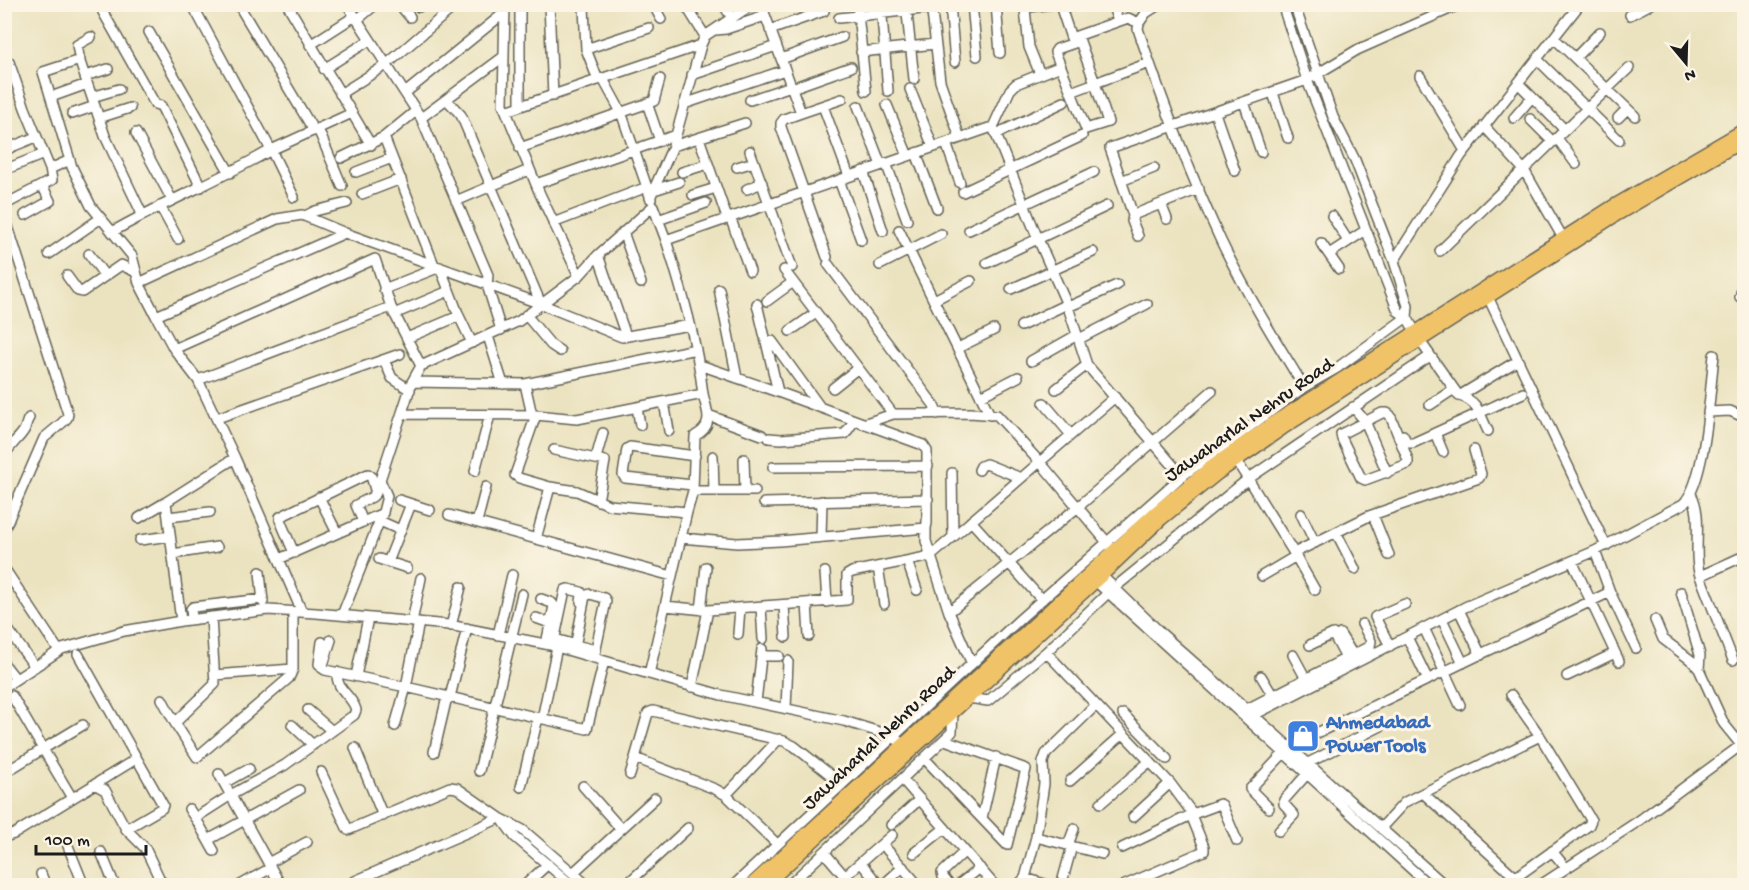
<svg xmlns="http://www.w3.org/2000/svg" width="1749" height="890" viewBox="0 0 1749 890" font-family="'Gochi Hand',sans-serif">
<rect width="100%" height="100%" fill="#fcf5e5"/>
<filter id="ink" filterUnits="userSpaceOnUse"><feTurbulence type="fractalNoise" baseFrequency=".0167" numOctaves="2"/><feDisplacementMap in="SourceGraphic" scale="12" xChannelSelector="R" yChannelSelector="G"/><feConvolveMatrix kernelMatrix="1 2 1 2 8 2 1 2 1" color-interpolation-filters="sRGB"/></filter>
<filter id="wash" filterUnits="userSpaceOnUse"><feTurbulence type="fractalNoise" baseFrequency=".008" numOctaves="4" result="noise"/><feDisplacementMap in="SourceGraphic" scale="24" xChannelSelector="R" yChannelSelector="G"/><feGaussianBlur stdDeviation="1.35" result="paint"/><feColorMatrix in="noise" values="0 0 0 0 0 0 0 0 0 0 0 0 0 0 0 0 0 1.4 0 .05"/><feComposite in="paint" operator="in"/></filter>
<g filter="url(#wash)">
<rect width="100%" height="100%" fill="#ebe3c0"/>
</g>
<g filter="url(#ink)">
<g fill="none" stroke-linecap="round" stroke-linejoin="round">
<defs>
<path id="minor" d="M 238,4 L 314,131
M 287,4 L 352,113 L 271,150 L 294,197
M 347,4 L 421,118 L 488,275 L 487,285 L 501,330
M 399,4 L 410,17
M 417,4 L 419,7
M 505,4 L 503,104 L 540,194 L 579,276
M 520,4 L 520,106
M 549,4 L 553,96
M 653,4 L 661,19
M 723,4 L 732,18
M 761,4 L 801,113 L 784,119 L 781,123 L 781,127 L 827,257
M 857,4 L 866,91
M 881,4 L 888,91
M 906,4 L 914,79
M 931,4 L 940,81 L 960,138
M 950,4 L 955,62
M 972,4 L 977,56
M 996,4 L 1000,53
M 1074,4 L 1063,8 L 1062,11 L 1071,38 L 1128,18 L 1139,23 L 1138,29 C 1162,100 1189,172 1221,241 C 1245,291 1275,340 1304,387
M 1112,4 L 1118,21
M 1282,4 L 1307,80 L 1398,311 L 1407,317
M 1294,4 L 1333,117 L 1355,160 L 1394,261 L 1408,306 L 1407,317 L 1420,341 L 1459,396 L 1512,364
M 584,7 L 586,49 L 649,28
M 103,12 L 155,104 L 161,106 L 163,110 L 201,187
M 1630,15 L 1651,4
M 839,18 L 931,8
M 357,20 L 376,4
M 1139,23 L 1146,13 L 1160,4
M 716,30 L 726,29 L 765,16
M 770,30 L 824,11
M 149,32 L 230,173
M 705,36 L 753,4
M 1078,36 L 1095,83 L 1149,63
M 91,37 L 77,45 L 80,62 L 105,136 L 142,214
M 1554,38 L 1635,116
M 310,45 L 355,16
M 586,49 L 598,80
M 861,52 L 935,44
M 1575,58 L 1600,32
M 781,59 L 842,37
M 1537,59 L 1619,140
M 80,60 L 43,72 L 72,167 L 91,206 L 132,256 L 139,283 L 156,316 L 174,349 L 198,380 L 235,458 L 302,612
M 9,62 L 25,108 L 50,169
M 1056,68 L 1016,84 L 1010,90 L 993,127 L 1038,239 L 1068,307 L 1087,365 L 1182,476
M 324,69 L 370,40
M 1040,74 L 1029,47 L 1025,9 L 1029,7 L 1053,4
M 692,75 L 776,46
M 85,76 L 108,69
M 1420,76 L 1465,151
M 603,79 L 621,112 L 651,199
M 1518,83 L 1565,130
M 792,88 L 851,67
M 910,89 L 933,147
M 1071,92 L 1086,129 L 1108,122 L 1095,83 L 1071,92 L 1055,52 L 1057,49 L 1080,41
M 405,93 L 504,13
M 1273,93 L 1288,138
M 340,94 L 386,65 L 457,4
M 51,97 L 87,84
M 92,97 L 119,89
M 447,100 L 461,115 L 541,304 L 622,337 L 690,325
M 750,100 L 791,86
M 1244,102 L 1261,152
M 647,103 L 660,141
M 684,104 L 785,70
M 887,105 L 908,156
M 823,106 L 849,176
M 858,106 L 881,165
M 506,111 L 701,45
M 352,113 L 371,145
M 801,113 L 842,99
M 1215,113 L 1235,171
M 72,114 L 95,106
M 99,118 L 130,108
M 421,118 L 503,57
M 1514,118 L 1532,97
M 1618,118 L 1627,109
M 1530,119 L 1553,142
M 1484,126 L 1524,170 L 1563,238
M 318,129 L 342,186
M 4,131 L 10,148
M 136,133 L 172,200
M 996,134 L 1064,102
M 384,137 L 434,265
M 699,138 L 727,218
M 1557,138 L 1576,164
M 946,143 L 960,183
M 673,146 L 745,123
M 520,148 L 654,101 L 660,79
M 4,150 L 36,137
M 750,151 L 792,267
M 916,153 L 937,208
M 341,158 L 384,137 L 416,111
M 886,163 L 907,220
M 737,167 L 754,162
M 4,170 L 44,154
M 863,171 L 883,231
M 356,172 L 392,158
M 682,172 L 708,164
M 839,180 L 861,240
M 1121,181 L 1154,168
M 536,184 L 676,135
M 747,189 L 762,183
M 1199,189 L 1133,215 L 1110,148 L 1307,80 L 1357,50 L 1461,4
M 654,190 L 679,182
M 963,192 L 1082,136
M 362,194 L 401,179
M 693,195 L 716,188
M 650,198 L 673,146 L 701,45 L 705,36 L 685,4
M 456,201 L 529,170
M 1161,204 L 1167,219
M 4,205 L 52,180 L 50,169 L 70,160
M 160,206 L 178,239
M 4,214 L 68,414 L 67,418 L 62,423 L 44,438 L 4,530
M 25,215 L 50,201 L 42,185
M 1133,215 L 1132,221 L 1138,236
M 305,216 L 315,211 L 347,203
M 1332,216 L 1348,241
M 730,217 L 750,271
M 658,220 L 706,203
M 553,223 L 647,187
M 899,230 L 990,415
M 969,230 L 1094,172
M 112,232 C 164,202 219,180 271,150 L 192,4
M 623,232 L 641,283
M 1321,243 L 1339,269
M 1440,251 L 1629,68
M 49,254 L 101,218
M 89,254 L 105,276
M 1329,254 L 1366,230
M 598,255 L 626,336
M 1394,261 L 1461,156 L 1580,4
M 987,263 L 1107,206
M 828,264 L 934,405 L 937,414
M 880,265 L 941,234
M 784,270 L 893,414
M 67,276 L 78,291 L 82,292 L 121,265 L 136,272
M 139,283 L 277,219 L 302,215 L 345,233 L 541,304
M 384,289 L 440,267 L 459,316 L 472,343
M 719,289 L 737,378
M 1011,289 L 1093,252
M 1488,297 L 1606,546
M 1740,297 L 1744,282
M 934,300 L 971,281
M 767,301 L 793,282
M 757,304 L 778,392
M 1068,307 L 1117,285
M 394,314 L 449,291
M 526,315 L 551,345 L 560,351
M 156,316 L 345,233
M 1021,326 L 1067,304
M 790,331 L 816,313
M 488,336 L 503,384
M 407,338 L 459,316
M 1079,339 L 1147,304
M 772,341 L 820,407
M 958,348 L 994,330
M 174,349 L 375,259 L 391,307 L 421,366 L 519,321 L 579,276 L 598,255 L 653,206 L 666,240 L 989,128
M 384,360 L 392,378 L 410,390
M 1031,361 L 1077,335
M 198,380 L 391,307
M 412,382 L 525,384 L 696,349
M 525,384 L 532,415
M 833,388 L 858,368
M 1056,389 L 1087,365
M 981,396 L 1018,377
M 1459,396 C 1478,400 1480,415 1488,431
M 664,402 L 669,431
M 1044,403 L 1071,435
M 1430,405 L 1454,389
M 637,407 L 640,425
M 1353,407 L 1365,421 L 1387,473
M 1708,412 L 1730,411 L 1739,415 L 1744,413
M 1382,413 L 1387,413 L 1390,415 L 1408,460 L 1408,464 L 1365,480 L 1361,478 L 1342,439 L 1341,434 Z
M 402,414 L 536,415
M 708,415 L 762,435
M 217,418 L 400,354
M 863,424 L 893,414 L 970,413 L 997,415 L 1045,468 L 1111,547
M 1435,433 L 1443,452
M 1403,435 L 1407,443 L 1413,443 L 1523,393
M 769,438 L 781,439 L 845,434 L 854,421
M 554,450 L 605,461 L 598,501
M 4,456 C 11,443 16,442 23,432 C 27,427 25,423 29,418
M 713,456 L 714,491
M 596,458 L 603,433
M 744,459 L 745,491
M 1236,460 L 1294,553 L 1369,516 L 1479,478 L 1481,474 L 1474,450
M 773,467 L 928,466
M 979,470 L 981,466 L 986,464 L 1021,478
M 475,471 L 490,415
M 952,473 L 953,537
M 693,485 L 625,478 L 623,475 L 627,449 L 630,447 L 695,456
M 693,489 L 695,436 C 715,425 707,412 703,394
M 1691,494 C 1704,516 1692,551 1700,576 L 1744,556
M 319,497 L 337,533
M 399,500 L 430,510
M 764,503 L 928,499
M 687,512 L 693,491 L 755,491
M 1301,514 L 1315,543
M 449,515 L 672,576
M 1373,515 L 1389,555
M 168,517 L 210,512
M 139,518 L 166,502
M 380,521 L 400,530
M 971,521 L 1042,600
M 477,522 L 486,487
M 926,528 L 926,541 L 949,612
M 1336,532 L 1355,569
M 821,537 L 822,501
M 681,538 L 737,543 L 780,541 L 926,528 L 927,523 L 927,451 L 923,445 L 778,392 L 700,365
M 536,539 L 550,487
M 140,540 L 170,536
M 1595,551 L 1610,592 L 1636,648
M 294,553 L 280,520 L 280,517 L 368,474 L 371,476 L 376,493 L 372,497 L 356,505 L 363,522
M 1294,553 L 1315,590
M 173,554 L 217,547
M 279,559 L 383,513
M 379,559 L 407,568
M 907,561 L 917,590
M 1572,561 L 1619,661
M 388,562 L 411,504
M 878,567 L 884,604
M 4,568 L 59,651
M 260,572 L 263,602
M 825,572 L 827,602
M 1098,572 L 1162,634 L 1446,886
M 1262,576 L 1296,556
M 1700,576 L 1733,660
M 1092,578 L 1430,886
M 1681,592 L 1700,655 L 1699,669
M 541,599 L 552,603 L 554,606 L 546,644
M 807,603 L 809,636
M 784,605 L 786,637
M 665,606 L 705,610
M 761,607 L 763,639
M 701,610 L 706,567
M 1459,610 L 1481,655
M 342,615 L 383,512 L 387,496 L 380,480 L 412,382 L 421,366
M 211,617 L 215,684 L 175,723 L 197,757 L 289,678 L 293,669
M 536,618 L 550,623
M 192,619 L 191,609 L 193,607 L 263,599
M 1442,619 L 1463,663
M 1655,620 L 1663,639 L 1692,661 L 1699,669 L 1724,724 L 1741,745
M 181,621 L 166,502 L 235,458
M 412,622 L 421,578
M 4,624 L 35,667
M 451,626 L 461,587
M 1424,628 L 1460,705
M 738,634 L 740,608
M 1340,634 L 1353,655
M 498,635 L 512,575
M 1407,637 L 1428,680
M 555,639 L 573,644
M 331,640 L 322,668 L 325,670 L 406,687 L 419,622
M 575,645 L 596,650
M 1310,645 L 1333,634 L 1346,658
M 553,646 L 565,590 L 568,589 L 581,592 L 582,595 L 581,602
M 1390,646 L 1375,617 L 1405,604
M 574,652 L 585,596 L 590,594 L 604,598 L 606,601 L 594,658
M 1046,652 L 1170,783 L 1193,814
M 78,654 L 163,805 L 162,808 L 126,829
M 1293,655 L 1306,679
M 761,656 L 779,656
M 4,664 L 16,679
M 319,664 L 322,642
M 972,664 L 949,612 L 1078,507 L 1212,391
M 649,674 L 687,512 L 609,505 L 577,491 L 550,487 L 519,478 L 515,475 L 536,415 L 577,419 L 703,394 C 697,342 682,290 666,240
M 215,675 L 293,669 L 293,612
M 356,676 L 368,618
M 1261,676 L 1273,696
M 1567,676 L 1615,653
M 4,687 L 62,649 L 124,631 L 181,621 L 268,610 L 316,613 L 449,625 L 550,645 L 721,695 L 844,721 L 889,735 L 904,744
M 692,687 L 708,610 L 847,600 L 847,575 L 852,572 L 931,556 L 1115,397
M 1511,695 L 1540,736
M 450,697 L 467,628
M 969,698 L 988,701 L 1046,652 L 1108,593 L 1248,479 L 1430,356
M 162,699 L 175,723
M 756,702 L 762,649
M 786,709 L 788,661
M 1247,709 L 1370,646 L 1371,641 L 1362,624
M 308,710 L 332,731
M 1123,714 L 1167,759
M 1254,715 L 1465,607 L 1595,551 L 1683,504 C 1706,482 1710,389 1714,355
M 542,719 L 557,647
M 292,725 L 313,745
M 395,726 L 406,687 L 587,729 L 604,661
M 945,740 L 1026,769 L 1007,845
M 1290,746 L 1610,592
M 355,748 L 383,816
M 434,752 L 447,697
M 635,758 L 648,713 L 653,711 L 784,741 L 794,746 L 842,784
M 925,759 L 1007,845
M 1308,763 L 1381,726
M 479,771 L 522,594
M 321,772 L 348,830 L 450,787 L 457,788 L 500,818 L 523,830 L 588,886
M 4,773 L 43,749 L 12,696
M 219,774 L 281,886
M 630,775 L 635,758 L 715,789 L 726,795 L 779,739
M 903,780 L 995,886
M 1070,781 L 1123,734
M 224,783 L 249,769
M 93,785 L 98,786 L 105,790 L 126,829 L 145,848 L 163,886
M 583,786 L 621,829
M 521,787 L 538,718
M 726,795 L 777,844
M 72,798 L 43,749 L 83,725
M 1101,803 L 1149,762
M 1269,808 L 1250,789 L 1284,753
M 189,809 L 195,818 L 231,795 L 285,765 L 354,715 L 356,710 C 352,694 336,692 337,672
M 195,817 L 214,851
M 1133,817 L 1170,783
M 982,818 L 996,757
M 504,822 L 515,837 L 573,886
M 891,825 L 920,799
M 1381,828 L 1405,802 L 1423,793 L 1540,736 L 1591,820 L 1589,825 L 1519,875 L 1514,876 L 1423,793
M 1279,831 L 1294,815 L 1284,804 L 1284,800 L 1307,774
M 4,837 L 14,834 L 136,759
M 1036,837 L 1102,854
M 208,840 L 299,790
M 882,844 L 919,886
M 1068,845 L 1074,829
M 68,846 L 84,886
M 1122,848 L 1193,814 L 1220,804 L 1222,805 L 1237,841
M 1552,851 L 1566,868
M 101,852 L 115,886
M 824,852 L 853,886
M 914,853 L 945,828
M 268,863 L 307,842
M 861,863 L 880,886
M 574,872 L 655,798
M 41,874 L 46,886
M 845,876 L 892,835
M 1025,878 L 1051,886
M 355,881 L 500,818
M 239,886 L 271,868
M 337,886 L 340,884
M 524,886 L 548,864
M 625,886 L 688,828
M 733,886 L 1020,619 L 1182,476 L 1304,387 L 1337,368 L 1407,317
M 788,886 L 952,732 L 953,711
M 882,886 L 903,867
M 950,886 L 943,877 L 942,873 L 965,851
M 957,886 L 980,868
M 1017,886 L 1025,878 L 1036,837 L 1044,784 L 1043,762 L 1046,754 L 1096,705
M 1061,886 L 1072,846
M 1123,886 L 1204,851 L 1204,847 L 1191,815
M 1539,886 L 1637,822 L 1744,743"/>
<path id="major" d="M 750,886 L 1155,513 L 1210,468 L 1276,421 L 1612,207 L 1744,130
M 764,886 L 1101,576 L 1161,519 L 1218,473 L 1283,428 L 1616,215 L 1744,140"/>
</defs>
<use href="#minor" stroke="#646255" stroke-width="12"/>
<use href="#major" stroke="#646255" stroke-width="15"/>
<use href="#minor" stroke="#fff" stroke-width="9"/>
<use href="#major" stroke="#f1c369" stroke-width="12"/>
</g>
</g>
<defs>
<symbol id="shop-square" viewBox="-11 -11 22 22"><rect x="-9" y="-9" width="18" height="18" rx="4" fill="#3f7fe0" stroke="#fcf5e5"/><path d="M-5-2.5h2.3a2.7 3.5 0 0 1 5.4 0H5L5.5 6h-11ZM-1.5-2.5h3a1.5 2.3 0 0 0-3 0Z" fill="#fff"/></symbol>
</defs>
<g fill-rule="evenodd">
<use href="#shop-square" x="1284" y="717" width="38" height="38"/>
</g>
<g text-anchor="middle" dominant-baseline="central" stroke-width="6" stroke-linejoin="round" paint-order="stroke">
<g font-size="20" fill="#1c1c1c" stroke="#fcf5e5">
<text transform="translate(1250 421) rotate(-35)">Jawaharlal Nehru Road</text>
<text transform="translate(880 739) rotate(-43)">Jawaharlal Nehru Road</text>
</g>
<g font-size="20" font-weight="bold" fill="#366cbe" stroke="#fcf5e5" text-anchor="start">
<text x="1326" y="724">Ahmedabad<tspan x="1326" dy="23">Power Tools</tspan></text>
</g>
</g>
<rect width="1749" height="890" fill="none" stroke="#fcf5e5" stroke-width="24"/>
<g transform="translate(1686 63) rotate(161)" stroke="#fcf5e5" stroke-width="4.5" paint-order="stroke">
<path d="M0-4.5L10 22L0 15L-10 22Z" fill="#1c1c1c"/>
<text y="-9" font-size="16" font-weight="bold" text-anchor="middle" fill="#1c1c1c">N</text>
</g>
<path d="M36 845v9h110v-9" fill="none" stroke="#1c1c1c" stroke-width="3"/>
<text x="45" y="845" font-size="18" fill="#1c1c1c" stroke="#fcf5e5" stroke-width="4.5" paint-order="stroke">100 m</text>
</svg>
